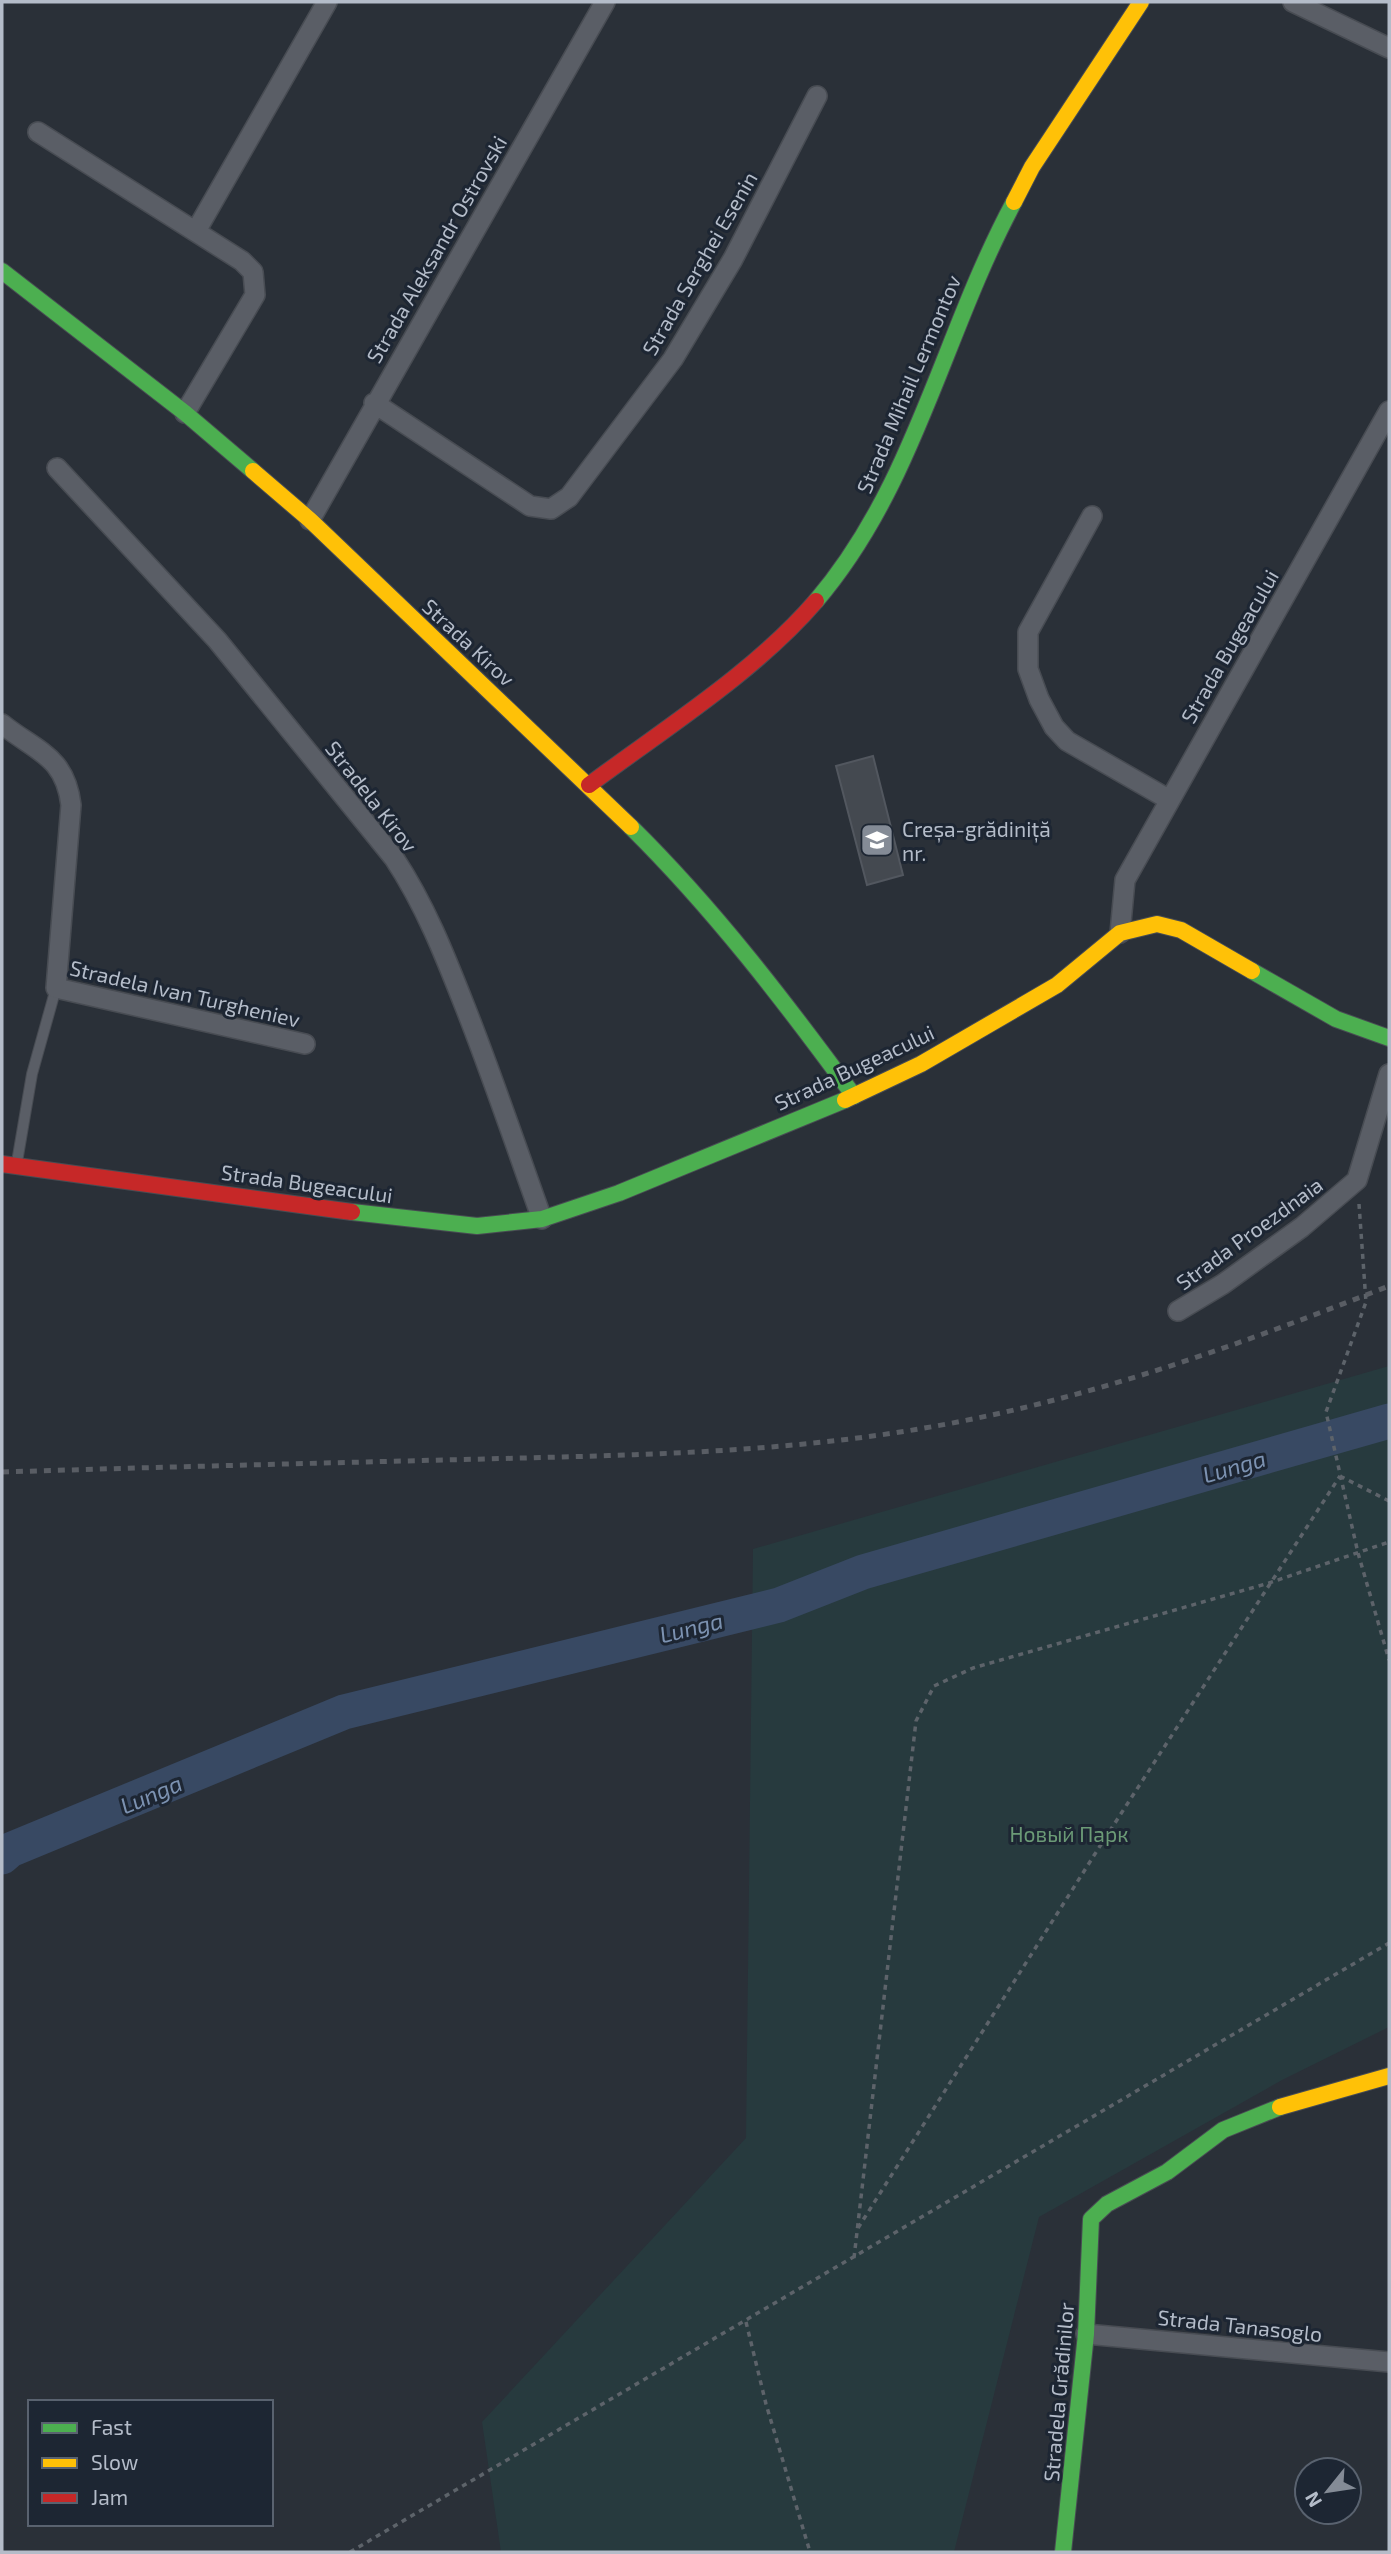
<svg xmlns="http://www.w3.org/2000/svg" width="1391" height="2554" viewBox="0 0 1391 2554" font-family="'Exo 2',sans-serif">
<rect width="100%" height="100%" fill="#2a3038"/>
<path fill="#273a3e" d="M 1389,1366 L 1389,2027 L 1282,2080 L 1039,2217 L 954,2552 L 501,2552 L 482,2422 L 746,2138 L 753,1549 Z"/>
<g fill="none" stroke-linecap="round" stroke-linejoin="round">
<path stroke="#384963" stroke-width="35" d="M 2,1857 L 10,1850 L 344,1712 L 779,1605 L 863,1572 L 1389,1421"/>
</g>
<path fill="#444950" stroke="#52575f" stroke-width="2" d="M 873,756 L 903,875 L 867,885 L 836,766 Z"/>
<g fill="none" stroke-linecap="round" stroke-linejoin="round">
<defs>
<path id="lane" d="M 17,1162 L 32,1074 L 56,988"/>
<path id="street" d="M 1293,2 L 1389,48
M 38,132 L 242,261 L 253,272 L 255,295 L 185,413
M 196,231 L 327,2
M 374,403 L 530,506 L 551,509 L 569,497 L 673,359 L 733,259 L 817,96
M 57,468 L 217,640 L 394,858 C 427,908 447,961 469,1017 C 495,1084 518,1152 542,1219
M 1092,516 L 1028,632 L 1028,669 L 1039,699 L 1054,727 L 1067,741 L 1168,799
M 310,520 L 605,2
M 2,724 C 37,752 65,756 71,805 L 56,988 L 305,1044
M 1120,933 L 1125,880 L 1389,411
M 1178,1311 L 1223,1284 L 1302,1227 L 1357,1180 L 1389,1074
M 1086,2334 L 1389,2362"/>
<path id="fast" d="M 2,271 L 185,413 L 253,471
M 816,601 C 915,485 943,334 1014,202
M 631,827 C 714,909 785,1002 854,1096
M 1252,971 L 1336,1019 L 1389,1038
M 352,1212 L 477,1226 L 542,1219 L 619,1193 L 845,1100
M 1063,2552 L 1086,2334 L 1091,2219 L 1107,2204 L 1167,2172 L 1223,2130 L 1280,2107"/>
<path id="slow" d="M 1014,202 L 1032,167 L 1141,2
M 253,471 L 310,520 L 631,827
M 845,1100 L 921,1064 L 1057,985 L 1120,933 L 1157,924 L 1181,930 L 1252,971
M 1280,2107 L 1389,2076"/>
<path id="jam" d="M 589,785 C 664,729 755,672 816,601
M 2,1164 L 352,1212"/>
</defs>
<use href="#lane" stroke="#484c53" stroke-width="12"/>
<use href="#street" stroke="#484c53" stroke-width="22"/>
<use href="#fast" stroke="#484c53" stroke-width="18"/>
<use href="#slow" stroke="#484c53" stroke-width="18"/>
<use href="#jam" stroke="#484c53" stroke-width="18"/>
<path stroke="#5d636a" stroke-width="3.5" stroke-dasharray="5 5" stroke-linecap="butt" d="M 1359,1204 L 1366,1302 L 1326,1412 L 1358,1553 L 1389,1660
M 1340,1476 L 1389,1501
M 858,2228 L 1100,1846 L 1340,1476
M 854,2258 L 916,1721 L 934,1686 L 973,1668 L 1269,1583 L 1389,1542
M 746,2322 L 766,2404 L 810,2552
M 350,2552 L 1389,1943"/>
<use href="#lane" stroke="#5a5e66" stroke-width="10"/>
<use href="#street" stroke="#5a5e66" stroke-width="19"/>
<use href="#fast" stroke="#4caf50" stroke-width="16"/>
<use href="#slow" stroke="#ffc107" stroke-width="16"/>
<use href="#jam" stroke="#c62828" stroke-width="16"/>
<path stroke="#595d64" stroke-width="5" stroke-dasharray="7 7" stroke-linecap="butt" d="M 2,1472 C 162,1467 323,1463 484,1459 C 635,1455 787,1453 936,1426 C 1094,1398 1241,1344 1389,1286"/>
</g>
<defs>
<symbol id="school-square" viewBox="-11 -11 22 22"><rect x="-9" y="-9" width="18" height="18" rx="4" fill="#848b96" stroke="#1d2633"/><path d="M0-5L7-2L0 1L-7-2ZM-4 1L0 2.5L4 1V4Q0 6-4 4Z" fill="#fff"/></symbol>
</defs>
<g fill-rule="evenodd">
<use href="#school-square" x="858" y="821" width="38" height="38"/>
</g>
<g text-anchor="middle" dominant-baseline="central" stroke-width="6" stroke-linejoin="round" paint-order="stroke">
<g font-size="21" fill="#b4bcc9" stroke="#1d2633">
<text transform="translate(436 249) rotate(-60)">Strada Aleksandr Ostrovski</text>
<text transform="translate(699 263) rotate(-60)">Strada Serghei Esenin</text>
<text transform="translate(908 384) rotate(-67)">Strada Mihail Lermontov</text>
<text transform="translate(469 642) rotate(43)">Strada Kirov</text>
<text transform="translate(1229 646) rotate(-60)">Strada Bugeacului</text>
<text transform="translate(372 796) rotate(52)">Stradela Kirov</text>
<text transform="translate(185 993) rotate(13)">Stradela Ivan Turgheniev</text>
<text transform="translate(854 1067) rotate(-25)">Strada Bugeacului</text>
<text transform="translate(307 1183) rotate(8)">Strada Bugeacului</text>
<text transform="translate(1249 1233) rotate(-36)">Strada Proezdnaia</text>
<text transform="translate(1240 2325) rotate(6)">Strada Tanasoglo</text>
<text transform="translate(1058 2392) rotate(-85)">Stradela Grădinilor</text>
</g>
<g font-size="21" fill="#b4bcc9" stroke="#1d2633" text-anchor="start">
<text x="902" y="828">Creșa-grădiniță<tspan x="902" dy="24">nr.</tspan></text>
</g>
<g font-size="21" fill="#6b9a76" stroke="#1d2633">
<text x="1069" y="1833">Новый Парк</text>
</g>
<g font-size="23" font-style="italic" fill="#7c92b1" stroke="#1d2633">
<text transform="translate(1234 1466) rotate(-16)">Lunga</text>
<text transform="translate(691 1627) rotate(-14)">Lunga</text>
<text transform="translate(151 1794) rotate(-23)">Lunga</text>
</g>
</g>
<rect width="1391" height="2554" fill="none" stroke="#b4bcc9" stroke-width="7"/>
<rect x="28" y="2400" width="245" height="126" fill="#1d2633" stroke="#59626f" stroke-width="2"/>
<rect x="42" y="2423" width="35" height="10" fill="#4caf50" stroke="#59626f" stroke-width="2"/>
<text x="91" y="2435" font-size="21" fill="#b4bcc9">Fast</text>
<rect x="42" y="2458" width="35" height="10" fill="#ffc107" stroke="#59626f" stroke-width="2"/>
<text x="91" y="2470" font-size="21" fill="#b4bcc9">Slow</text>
<rect x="42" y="2493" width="35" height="10" fill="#c62828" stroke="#59626f" stroke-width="2"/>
<text x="91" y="2505" font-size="21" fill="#b4bcc9">Jam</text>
<g transform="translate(1328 2491) rotate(240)"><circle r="33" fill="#1d2633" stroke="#59626f" stroke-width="2"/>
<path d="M0-5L12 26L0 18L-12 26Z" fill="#848b96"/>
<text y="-10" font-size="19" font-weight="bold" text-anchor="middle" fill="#b4bcc9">N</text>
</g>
</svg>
